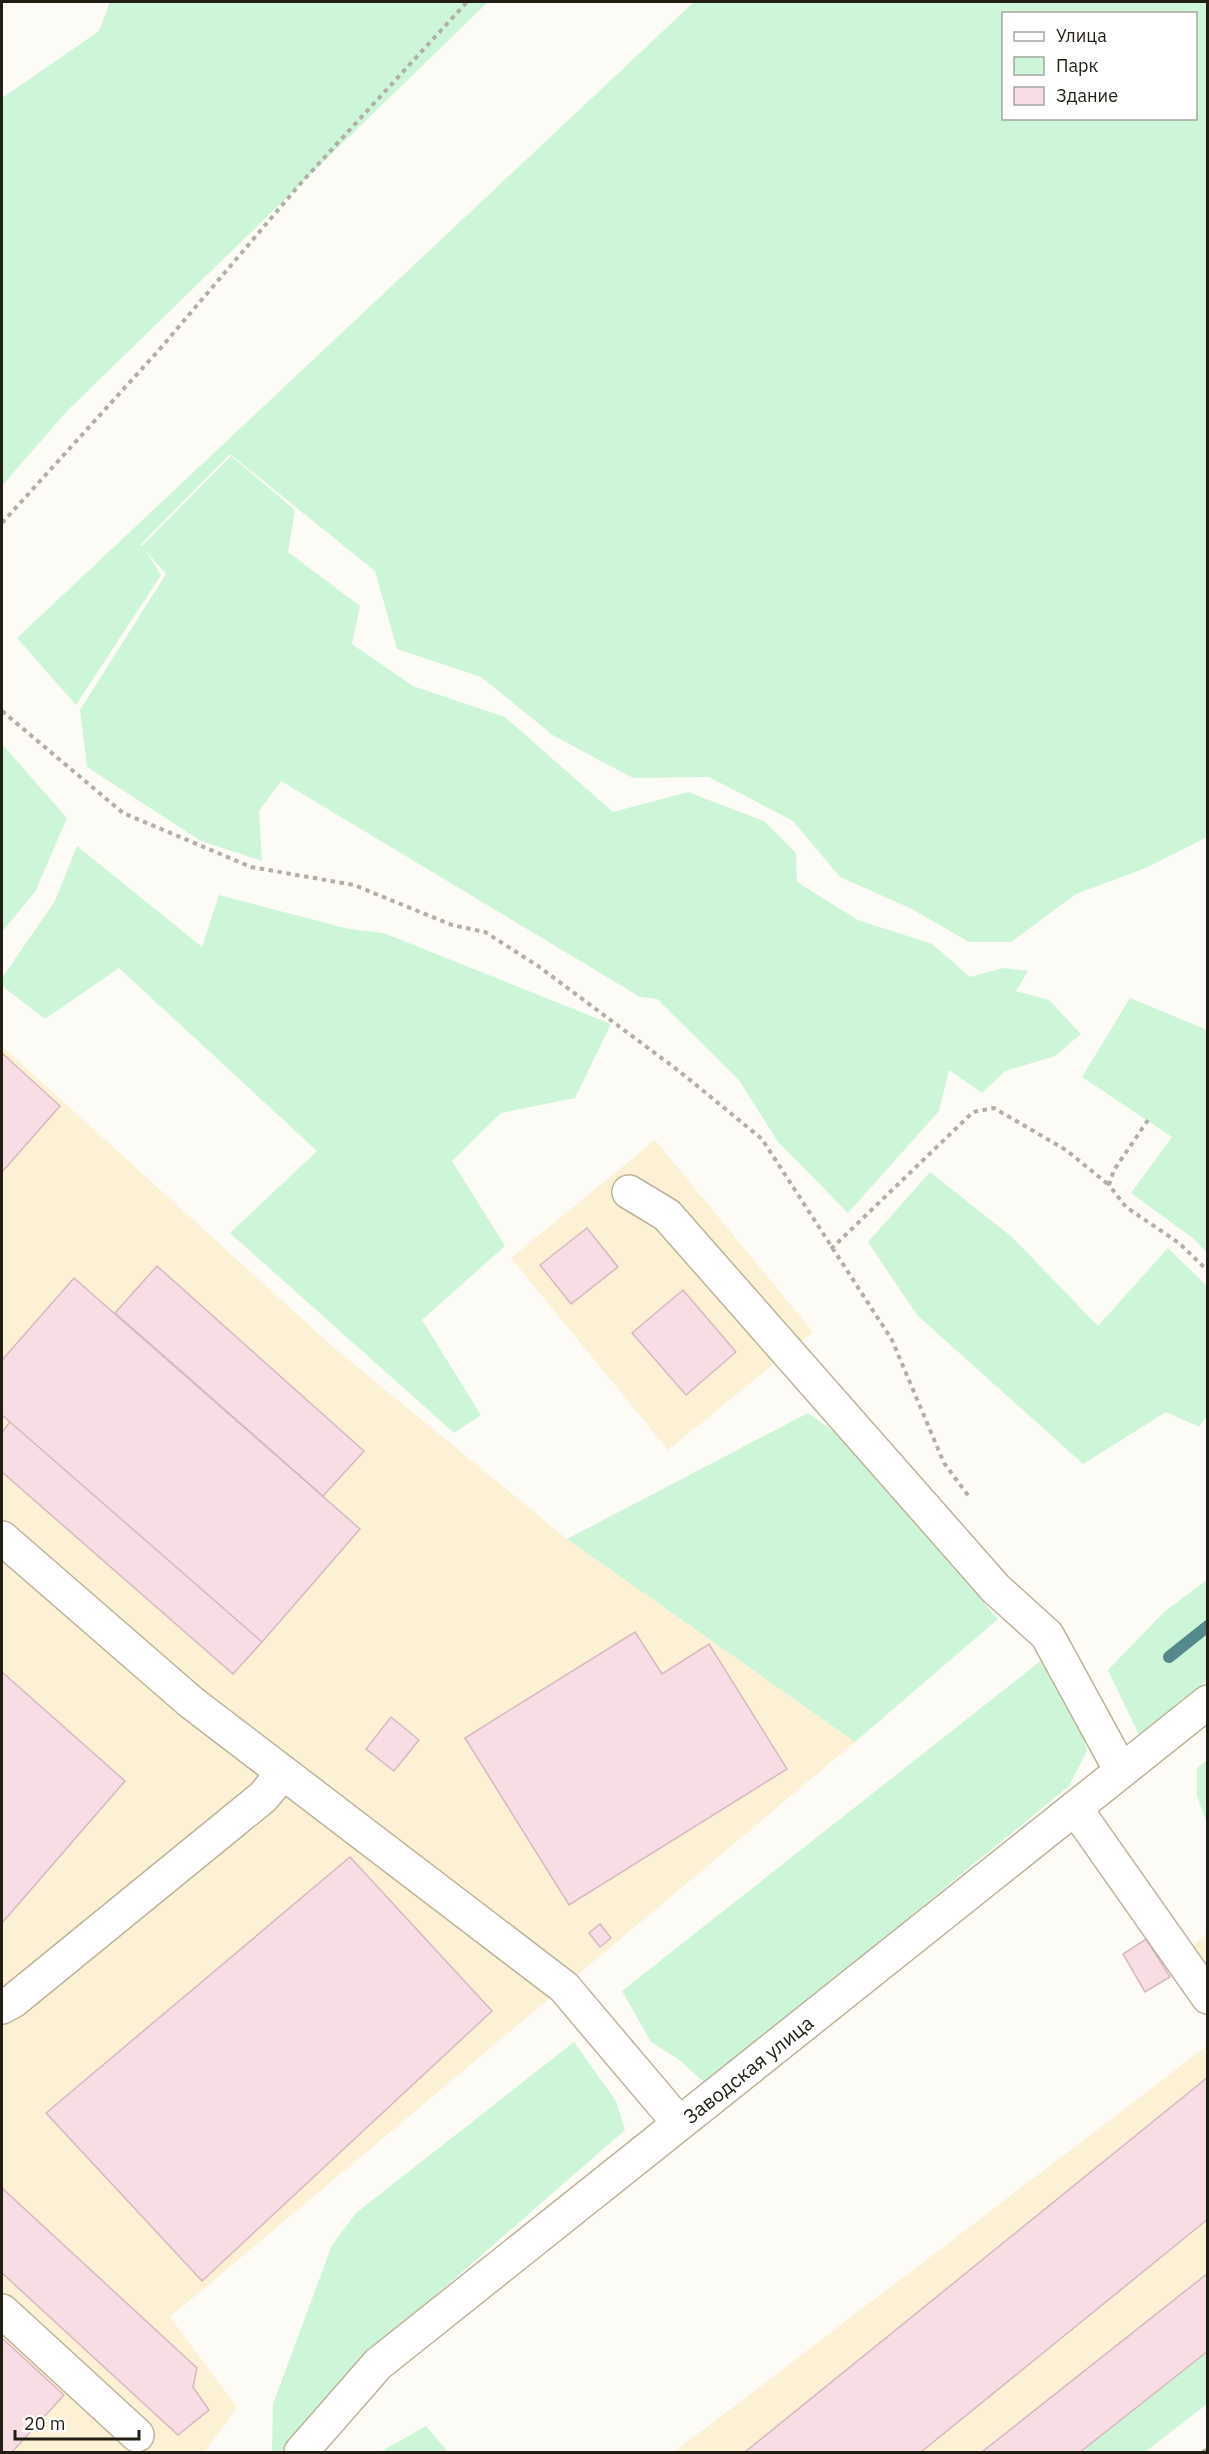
<svg xmlns="http://www.w3.org/2000/svg" width="1209" height="2454" viewBox="0 0 1209 2454" font-family="'IBM Plex Sans',sans-serif">
<rect width="100%" height="100%" fill="#fdfbf5"/>
<path fill="#fdf1d5" d="M 2,1046 L 332,1346 L 567,1539 L 855,1742 L 170,2317 L 237,2407 L 205,2452 L 2,2452 Z
M 655,1140 L 813,1332 L 668,1450 L 511,1258 Z
M 1207,1934 L 1207,1933 L 1207,1964 L 1193,1945 Z
M 1207,2046 L 1207,2352 L 1081,2452 L 674,2452 Z"/>
<path fill="#cdf6d8" fill-rule="evenodd" d="M 110,2 L 488,2 L 66,412 L 2,486 L 2,98 L 99,31 Z
M 694,2 L 1207,2 L 1207,837 L 1146,868 L 1076,894 L 1011,942 L 969,942 L 912,909 L 840,877 L 793,821 L 709,777 L 633,778 L 554,736 L 481,677 L 397,649 L 375,571 L 230,454 L 140,545 L 142,546 L 231,456 L 295,510 L 288,552 L 360,606 L 352,644 L 413,686 L 505,717 L 613,812 L 688,792 L 764,821 L 796,853 L 797,882 L 858,920 L 932,944 L 970,977 L 1003,968 L 1028,971 L 1016,991 L 1049,1000 L 1081,1034 L 1055,1056 L 1005,1071 L 982,1093 L 949,1070 L 939,1111 L 848,1213 L 778,1142 L 739,1080 L 657,999 L 640,997 L 281,781 L 259,811 L 262,861 L 201,841 L 87,767 L 80,710 L 166,574 L 145,550 L 161,575 L 76,705 L 17,638 ZM 1004,14 L 1196,14 L 1196,118 L 1004,118 Z
M 2,744 L 67,818 L 35,892 L 2,932 Z
M 77,846 L 202,947 L 219,895 L 349,929 L 384,933 L 611,1024 L 575,1098 L 501,1113 L 452,1161 L 505,1246 L 422,1320 L 481,1415 L 454,1433 L 230,1233 L 317,1151 L 119,968 L 45,1019 L 2,986 L 2,978 L 55,901 Z
M 1130,998 L 1207,1030 L 1207,1253 L 1194,1239 L 1131,1193 L 1172,1137 L 1082,1077 Z
M 930,1172 L 1012,1237 L 1098,1326 L 1168,1248 L 1207,1286 L 1207,1416 L 1199,1427 L 1166,1412 L 1083,1464 L 917,1315 L 868,1242 Z
M 808,1413 L 837,1434 L 998,1619 L 855,1742 L 567,1539 Z
M 1207,1580 L 1207,1681 L 1139,1735 L 1108,1670 L 1165,1611 Z
M 1043,1659 L 1073,1699 L 1087,1751 L 1069,1786 L 706,2084 L 678,2059 L 651,2042 L 622,1991 Z
M 1207,1760 L 1207,1823 L 1197,1796 L 1197,1768 Z
M 574,2042 L 616,2101 L 625,2130 L 360,2361 L 281,2452 L 272,2452 L 273,2404 L 332,2245 L 356,2213 Z
M 1207,2351 L 1207,2404 L 1145,2452 L 1080,2452 Z
M 426,2426 L 448,2452 L 380,2452 Z"/>
<g fill="none" stroke-linecap="round" stroke-linejoin="round">
<path stroke="#548a8b" stroke-width="12" d="M 1169,1657 L 1208,1626"/>
</g>
<path fill="#f8dde4" stroke="#d7b7c0" stroke-width="1.5" d="M 2,1053 L 60,1106 L 2,1172 Z
M 587,1228 L 618,1267 L 571,1304 L 540,1265 Z
M 157,1266 L 364,1451 L 323,1496 L 115,1313 Z
M 74,1278 L 360,1529 L 262,1642 L 2,1415 L 2,1360 Z
M 683,1290 L 736,1352 L 686,1395 L 632,1333 Z
M 10,1422 L 262,1642 L 233,1674 L 2,1472 L 2,1432 Z
M 635,1632 L 662,1674 L 709,1644 L 787,1769 L 569,1905 L 465,1738 Z
M 2,1672 L 125,1781 L 2,1923 Z
M 391,1717 L 419,1740 L 394,1771 L 366,1749 Z
M 350,1857 L 492,2011 L 202,2281 L 46,2113 Z
M 600,1924 L 611,1938 L 600,1947 L 589,1933 Z
M 1146,1939 L 1170,1977 L 1145,1992 L 1123,1954 Z
M 1208,2077 L 1208,2219 L 921,2452 L 745,2452 Z
M 2,2188 L 197,2368 L 193,2387 L 209,2410 L 178,2435 L 2,2273 Z
M 1208,2273 L 1208,2351 L 1080,2452 L 982,2452 Z
M 2,2338 L 64,2395 L 12,2452 L 2,2452 Z"/>
<g fill="none" stroke-linecap="round" stroke-linejoin="round">
<defs>
<g id="minor">
<path d="M 629,1192 L 667,1215 L 996,1589 L 1047,1635 L 1118,1765 L 1120,1772"/>
<path d="M 2,1538 L 192,1703 L 564,1987 L 679,2123"/>
<path d="M 1075,1808 L 1208,1997"/>
<path d="M 2,2007 L 13,2001 L 263,1797 L 283,1773"/>
<path d="M 2,2311 L 137,2435"/>
<path id="s1" d="M 301,2452 L 378,2364 L 1208,1702"/>
</g>
</defs>
<use href="#minor" stroke="#beb399" stroke-width="36"/>
<path stroke="#b2afa8" stroke-width="4" stroke-dasharray="4.5 4.5" stroke-linecap="butt" d="M 2,523 L 159,350 L 301,183 L 467,2
M 2,711 L 123,813 L 251,867 L 354,885 L 452,925 L 485,932 L 538,966 L 679,1071 L 762,1139 L 892,1340 L 944,1463 L 970,1498
M 1148,1120 L 1114,1170 L 1109,1185 L 1126,1207 L 1179,1243 L 1208,1271
M 831,1249 L 973,1112 L 994,1108 L 1066,1150 L 1109,1185
M 1203,2452 L 1208,2449"/>
<use href="#minor" stroke="#fff" stroke-width="33"/>
</g>
<g text-anchor="middle" dominant-baseline="central" stroke-width="6" stroke-linejoin="round" paint-order="stroke">
<g font-size="20" fill="#221e14" stroke="#fff">
<text stroke="none"><textPath href="#s1" startOffset="590">Заводская улица</textPath></text>
</g>
</g>
<rect width="1209" height="2454" fill="none" stroke="#221e14" stroke-width="6"/>
<rect x="1002" y="12" width="195" height="108" fill="#ffffff" stroke="#a7a5a1" stroke-width="1.5"/>
<rect x="1014" y="32" width="30" height="9" fill="#ffffff" stroke="#a7a5a1" stroke-width="1.5"/>
<text x="1056" y="42" font-size="18" fill="#221e14">Улица</text>
<rect x="1014" y="57" width="30" height="18" fill="#cdf6d8" stroke="#a7a5a1" stroke-width="1.5"/>
<text x="1056" y="72" font-size="18" fill="#221e14">Парк</text>
<rect x="1014" y="87" width="30" height="18" fill="#f8dde4" stroke="#a7a5a1" stroke-width="1.5"/>
<text x="1056" y="102" font-size="18" fill="#221e14">Здание</text>
<path d="M15 2430v9h124v-9" fill="none" stroke="#221e14" stroke-width="3"/>
<text x="24" y="2430" font-size="18" fill="#221e14" stroke="#ffffff" stroke-width="4.5" paint-order="stroke">20 m</text>
</svg>
